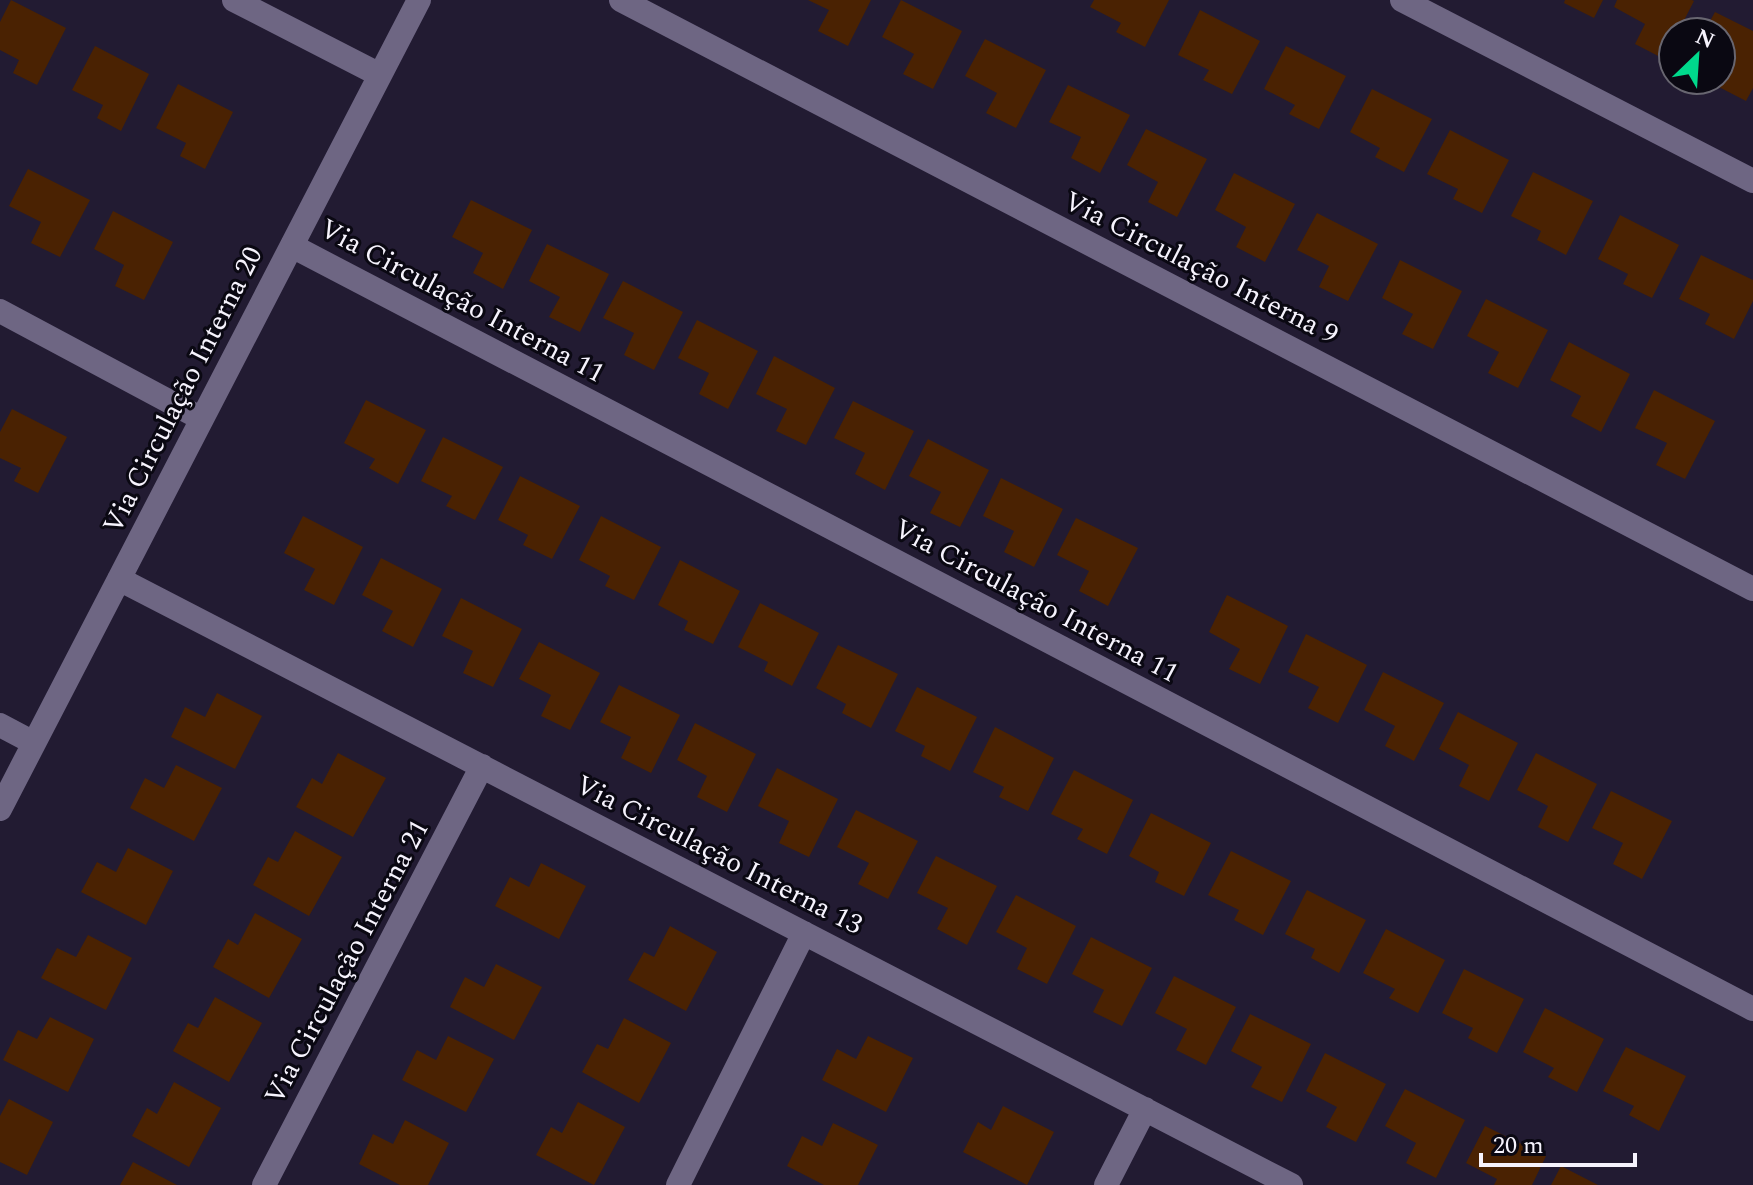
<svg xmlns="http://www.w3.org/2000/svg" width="1753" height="1185" viewBox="0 0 1753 1185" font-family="Spectral,serif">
<rect width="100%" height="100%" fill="#221b32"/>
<path fill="#4a2202" d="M 11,0 L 66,28 L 37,85 L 13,73 L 19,60 L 0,50 L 0,22 Z
M 808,0 L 871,0 L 848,46 L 818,31 L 829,10 Z
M 901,0 L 962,31 L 933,89 L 903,74 L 914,54 L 882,37 Z
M 1094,0 L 1169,0 L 1145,47 L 1116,32 L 1121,23 L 1090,7 Z
M 1565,0 L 1603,0 L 1594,18 L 1564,3 Z
M 1617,0 L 1692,0 L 1694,1 L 1678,32 L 1673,32 L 1673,42 L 1664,59 L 1635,44 L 1645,24 L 1614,7 Z
M 1200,10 L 1260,41 L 1232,94 L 1203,80 L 1209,70 L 1178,55 Z
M 1715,12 L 1753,31 L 1753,88 L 1746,101 L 1717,86 L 1727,65 L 1721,61 L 1721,32 L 1704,32 Z
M 985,39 L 1046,70 L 1016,128 L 986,113 L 997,93 L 965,76 Z
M 95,46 L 149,74 L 121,131 L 97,118 L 103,105 L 72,90 Z
M 1286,46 L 1346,76 L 1319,129 L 1289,114 L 1295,105 L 1264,89 Z
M 178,84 L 233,112 L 205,169 L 180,156 L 186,143 L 156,128 Z
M 1068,85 L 1130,115 L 1100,173 L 1071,158 L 1081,137 L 1049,122 Z
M 1372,89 L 1432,119 L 1404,172 L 1375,157 L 1380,148 L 1350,132 Z
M 1146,129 L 1207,159 L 1177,217 L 1148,202 L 1158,182 L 1127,165 Z
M 1450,130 L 1509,160 L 1482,213 L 1453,199 L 1458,189 L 1427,174 Z
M 28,169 L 90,200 L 60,257 L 31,243 L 41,222 L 9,206 Z
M 1533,172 L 1593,201 L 1566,255 L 1537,240 L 1541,231 L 1511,216 Z
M 1234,173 L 1295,204 L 1265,262 L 1236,247 L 1246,227 L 1215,210 Z
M 471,200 L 532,230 L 503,289 L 473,273 L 483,253 L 452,237 Z
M 113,211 L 173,242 L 144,300 L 115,286 L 124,265 L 94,249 Z
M 1317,213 L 1378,244 L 1348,301 L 1319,287 L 1329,266 L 1297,250 Z
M 1620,215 L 1679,245 L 1652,298 L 1623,284 L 1628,274 L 1598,259 Z
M 547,244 L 609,274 L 580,332 L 549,317 L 560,297 L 529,281 Z
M 1701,255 L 1753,280 L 1753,301 L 1734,339 L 1705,324 L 1710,314 L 1679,299 Z
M 1400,260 L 1462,291 L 1433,349 L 1402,334 L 1413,314 L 1382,298 Z
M 623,281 L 683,312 L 654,370 L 624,355 L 634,333 L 603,318 Z
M 1486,299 L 1548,330 L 1518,388 L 1488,373 L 1499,352 L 1467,336 Z
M 697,320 L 758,351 L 728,409 L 699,394 L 709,373 L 678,358 Z
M 1569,342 L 1630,374 L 1601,432 L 1571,416 L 1581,396 L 1550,380 Z
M 774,356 L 835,388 L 806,445 L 776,431 L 787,409 L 756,394 Z
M 1654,390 L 1715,421 L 1685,479 L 1656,465 L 1667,443 L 1635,428 Z
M 366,400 L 426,430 L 398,484 L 369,468 L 375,459 L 344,443 Z
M 853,401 L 914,431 L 885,490 L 855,474 L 865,453 L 834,438 Z
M 12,409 L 67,437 L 38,493 L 14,481 L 21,468 L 0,458 L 0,432 Z
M 443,437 L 503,467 L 475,520 L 446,506 L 452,496 L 421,481 Z
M 928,439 L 989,470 L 960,527 L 930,513 L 941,492 L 909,476 Z
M 520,476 L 580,506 L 552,559 L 523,545 L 528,535 L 498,520 Z
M 1001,478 L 1063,509 L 1034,567 L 1004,552 L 1014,531 L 983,516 Z
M 303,516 L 363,547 L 334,605 L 304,590 L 315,569 L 284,553 Z
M 601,516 L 661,547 L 634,600 L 605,586 L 610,576 L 579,560 Z
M 1076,518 L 1138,548 L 1108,606 L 1079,591 L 1089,571 L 1057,555 Z
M 381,558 L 442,589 L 413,647 L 382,631 L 393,611 L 362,595 Z
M 680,560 L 740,591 L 713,644 L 684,630 L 688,621 L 658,605 Z
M 1227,595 L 1288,626 L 1260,684 L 1229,669 L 1240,649 L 1209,632 Z
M 461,598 L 522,629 L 493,687 L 463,673 L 473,651 L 442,636 Z
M 760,603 L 819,633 L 792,686 L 764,671 L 768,662 L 738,647 Z
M 1306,634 L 1367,665 L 1338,723 L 1308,708 L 1319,687 L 1288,672 Z
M 539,642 L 600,673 L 570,730 L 541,716 L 551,695 L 519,679 Z
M 838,645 L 898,674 L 871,728 L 842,713 L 846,704 L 816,688 Z
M 1383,672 L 1444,703 L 1414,761 L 1385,746 L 1395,726 L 1364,710 Z
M 619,685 L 680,715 L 651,773 L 621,758 L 631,737 L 600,722 Z
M 917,687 L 977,717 L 950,771 L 921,756 L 925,746 L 895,731 Z
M 217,693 L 262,716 L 235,769 L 171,737 L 185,707 L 205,717 Z
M 1458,712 L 1518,743 L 1489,801 L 1459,786 L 1469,765 L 1439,749 Z
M 695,723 L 756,754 L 727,812 L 697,797 L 707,776 L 677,760 Z
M 995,727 L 1054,758 L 1028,811 L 999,797 L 1004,787 L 973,772 Z
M 338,753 L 386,778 L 353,837 L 296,807 L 312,778 L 322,784 Z
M 1536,753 L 1597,784 L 1568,842 L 1538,827 L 1548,806 L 1517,790 Z
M 176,765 L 222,788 L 194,841 L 130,808 L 145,778 L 164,788 Z
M 777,768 L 838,799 L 809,857 L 779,843 L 789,821 L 758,806 Z
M 1074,770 L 1133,800 L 1107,854 L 1077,839 L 1083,829 L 1051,814 Z
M 1611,791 L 1672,821 L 1642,879 L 1613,864 L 1623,843 L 1592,828 Z
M 856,810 L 918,841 L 888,899 L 858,884 L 869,863 L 837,847 Z
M 1151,813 L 1211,843 L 1184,896 L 1155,882 L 1159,872 L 1129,856 Z
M 295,831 L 342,857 L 309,916 L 253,885 L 268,857 L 278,862 Z
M 128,848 L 173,871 L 146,925 L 81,892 L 97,862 L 116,872 Z
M 1231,851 L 1291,881 L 1263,935 L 1234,920 L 1239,910 L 1208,895 Z
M 936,856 L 997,886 L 967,945 L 937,929 L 948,908 L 917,893 Z
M 541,863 L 586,886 L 559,939 L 495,906 L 510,877 L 529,887 Z
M 1307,890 L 1366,920 L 1339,973 L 1311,958 L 1315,949 L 1285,934 Z
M 1016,895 L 1076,926 L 1047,984 L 1017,969 L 1027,948 L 996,932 Z
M 255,913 L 302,939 L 269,998 L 213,967 L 228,939 L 238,945 Z
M 670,926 L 717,952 L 686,1011 L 628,980 L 644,952 L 654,957 Z
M 1386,929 L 1445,960 L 1418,1013 L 1389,998 L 1395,989 L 1363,973 Z
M 88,935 L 132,958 L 106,1010 L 41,978 L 57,948 L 76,957 Z
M 1091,937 L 1152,968 L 1122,1026 L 1093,1012 L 1104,990 L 1072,974 Z
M 496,964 L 542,987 L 514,1040 L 450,1007 L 465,977 L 484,987 Z
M 1464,969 L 1524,999 L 1497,1053 L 1468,1038 L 1473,1028 L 1442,1013 Z
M 1174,976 L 1236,1007 L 1206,1065 L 1176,1050 L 1187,1029 L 1155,1013 Z
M 215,997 L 262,1023 L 229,1082 L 173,1051 L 188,1023 L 198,1028 Z
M 1545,1008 L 1604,1039 L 1577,1092 L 1548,1077 L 1554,1068 L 1523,1052 Z
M 1250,1014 L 1311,1044 L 1282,1102 L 1251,1087 L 1262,1067 L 1231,1051 Z
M 50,1017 L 94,1039 L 68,1092 L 3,1060 L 18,1030 L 37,1039 Z
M 624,1018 L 671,1043 L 639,1103 L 582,1072 L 597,1044 L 608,1049 Z
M 448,1036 L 494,1059 L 466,1112 L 402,1080 L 417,1050 L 436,1060 Z
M 868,1036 L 913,1058 L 886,1112 L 822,1080 L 837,1049 L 856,1059 Z
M 1626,1047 L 1686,1076 L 1659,1131 L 1629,1115 L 1634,1106 L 1603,1091 Z
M 1325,1053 L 1386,1084 L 1356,1142 L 1326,1127 L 1337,1107 L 1306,1091 Z
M 174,1082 L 221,1108 L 189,1167 L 132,1136 L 147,1108 L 157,1114 Z
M 1405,1089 L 1465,1120 L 1436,1178 L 1406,1163 L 1416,1143 L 1385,1126 Z
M 9,1099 L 53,1122 L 27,1175 L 0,1162 L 0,1116 Z
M 578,1102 L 625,1127 L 594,1185 L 536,1155 L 551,1127 L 562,1133 Z
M 1003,1106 L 1054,1132 L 1027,1185 L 963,1152 L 978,1122 L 991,1130 Z
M 405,1120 L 449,1143 L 428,1185 L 400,1185 L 359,1164 L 373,1134 L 393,1144 Z
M 833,1123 L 878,1145 L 858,1185 L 824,1185 L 787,1166 L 802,1136 L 822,1146 Z
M 1485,1126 L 1546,1156 L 1532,1185 L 1494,1185 L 1497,1179 L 1466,1163 Z
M 133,1162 L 177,1185 L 120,1185 Z
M 1561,1166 L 1598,1185 L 1551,1185 Z"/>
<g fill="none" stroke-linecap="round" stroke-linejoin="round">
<path stroke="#6e6683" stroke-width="24" d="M 234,0 L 380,75
M 621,0 L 1753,589
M 1402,0 L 1753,181
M 292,246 L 1753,1009
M 0,311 L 202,419
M 119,579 L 1291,1185
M 0,725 L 34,743
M 0,809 L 419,0
M 264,1185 L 482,766
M 678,1185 L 804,933
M 1106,1185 L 1145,1109"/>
</g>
<g text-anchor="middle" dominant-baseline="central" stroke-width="6" stroke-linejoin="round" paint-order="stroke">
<g font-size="28" fill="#f6f3fd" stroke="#0a0812">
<text transform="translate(1201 268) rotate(27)">Via Circulação Interna 9</text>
<text transform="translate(462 301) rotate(28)">Via Circulação Interna 11</text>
<text transform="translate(183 390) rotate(-63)">Via Circulação Interna 20</text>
<text transform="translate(1036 601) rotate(28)">Via Circulação Interna 11</text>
<text transform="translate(719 855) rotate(27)">Via Circulação Interna 13</text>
<text transform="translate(347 962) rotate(-62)">Via Circulação Interna 21</text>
</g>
</g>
<g transform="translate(1697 56) rotate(25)"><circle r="38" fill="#0a0812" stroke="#686670" stroke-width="2"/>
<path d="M0-6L14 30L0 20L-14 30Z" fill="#00d98c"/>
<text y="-12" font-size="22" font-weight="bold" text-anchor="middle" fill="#f6f3fd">N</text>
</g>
<path d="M1481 1153v12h154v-12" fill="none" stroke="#f6f3fd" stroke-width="4"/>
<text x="1493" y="1153" font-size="24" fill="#f6f3fd" stroke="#0a0812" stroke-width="6" paint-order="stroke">20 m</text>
</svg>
